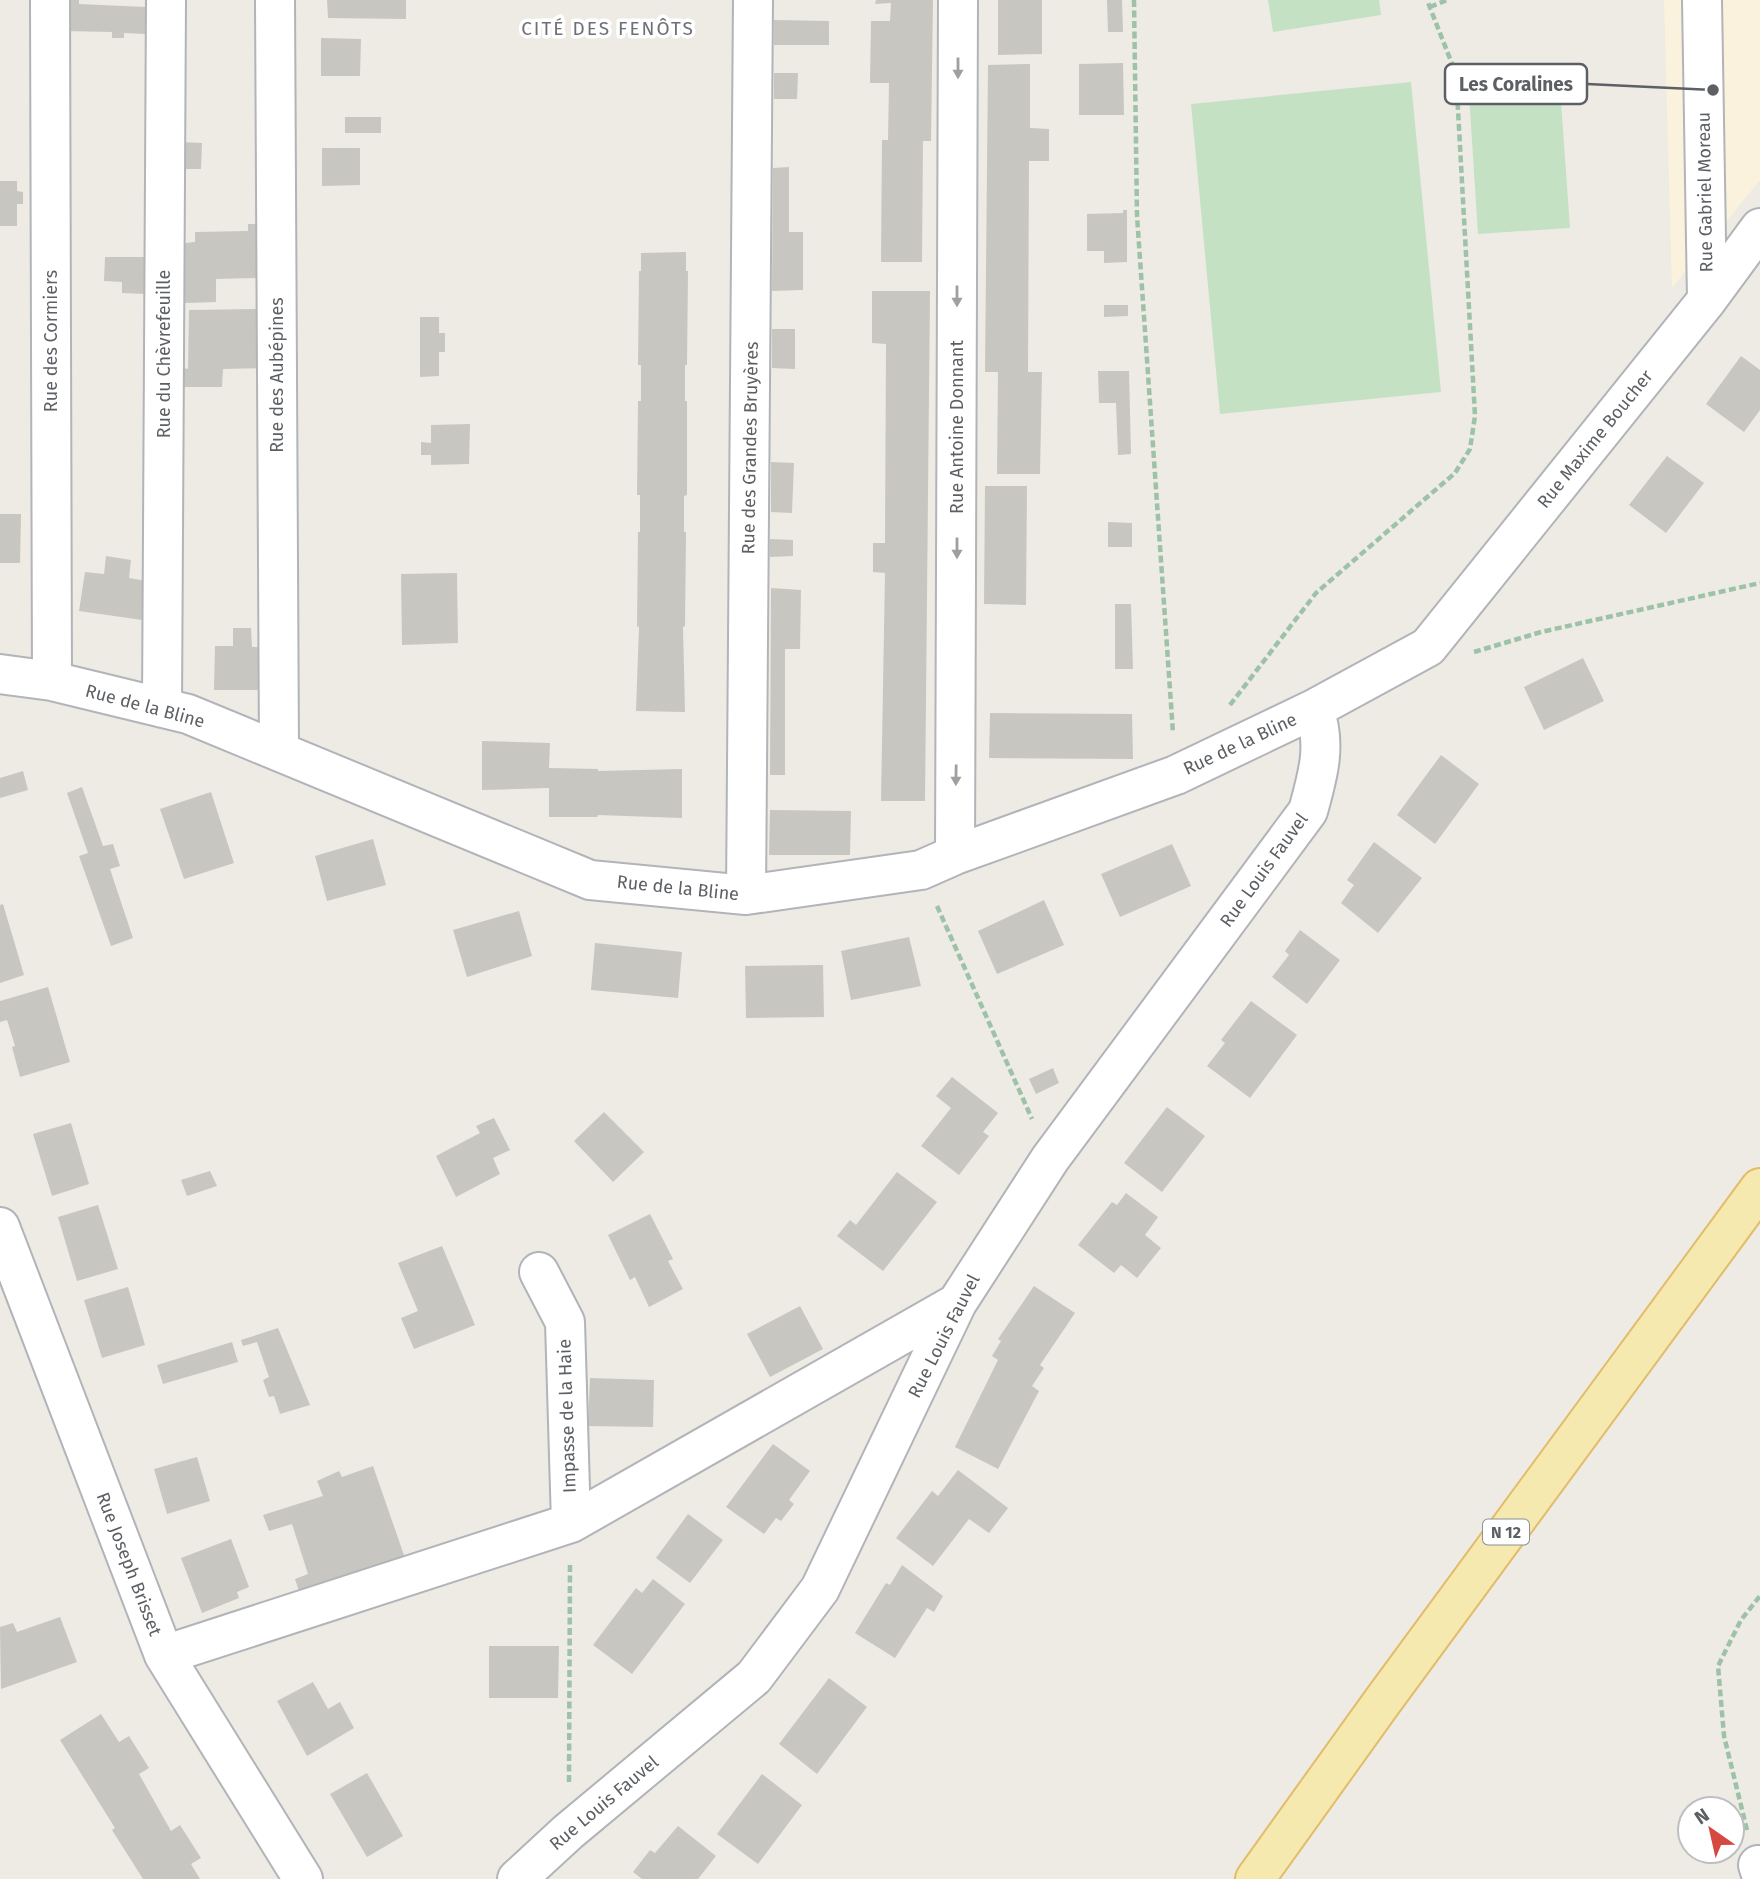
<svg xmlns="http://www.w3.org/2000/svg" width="1760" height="1879" viewBox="0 0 1760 1879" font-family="'Fira Sans',sans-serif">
<rect width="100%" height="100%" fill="#edebe4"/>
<path fill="#faf2dc" d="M 1664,0 L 1760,0 L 1760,180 L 1672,288 Z"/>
<path fill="#c4e2c3" d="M 1268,0 L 1379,0 L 1381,15 L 1273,32 Z
M 1559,73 L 1570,228 L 1478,234 L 1468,79 Z
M 1411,82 L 1441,392 L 1220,414 L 1191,104 Z"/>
<path fill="#c8c6c1" d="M 63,0 L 79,0 L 79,4 L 146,7 L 145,34 L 124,33 L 124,38 L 112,38 L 112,32 L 64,31 Z
M 327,0 L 406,0 L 406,19 L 328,18 Z
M 876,0 L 933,0 L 931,141 L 923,141 L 922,262 L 881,262 L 882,140 L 888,140 L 889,83 L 870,83 L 871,21 L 890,21 L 891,3 L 875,4 Z
M 998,0 L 1042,0 L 1042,54 L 998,55 Z
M 1107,0 L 1122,0 L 1123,32 L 1108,32 Z
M 774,20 L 829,21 L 829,45 L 774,45 Z
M 321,38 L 361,39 L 360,76 L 321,76 Z
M 1123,63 L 1124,115 L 1079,115 L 1079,64 Z
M 1030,64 L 1030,128 L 1049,129 L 1049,161 L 1029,161 L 1028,372 L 1042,372 L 1040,474 L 997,474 L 998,372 L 985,372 L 988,65 Z
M 774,73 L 798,73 L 797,99 L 774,99 Z
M 345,117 L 381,117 L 381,133 L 345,133 Z
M 180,142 L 202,143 L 201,169 L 179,169 Z
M 322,148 L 360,148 L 360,185 L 322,186 Z
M 789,167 L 789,232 L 803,232 L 803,290 L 772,291 L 773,168 Z
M 0,181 L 17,181 L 17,191 L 23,192 L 23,204 L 17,204 L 17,226 L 0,226 Z
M 1123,210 L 1127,210 L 1127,262 L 1104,263 L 1104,251 L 1087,251 L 1087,214 L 1123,213 Z
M 248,224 L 259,224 L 259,278 L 216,279 L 216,302 L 185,303 L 185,243 L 195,242 L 195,232 L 248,231 Z
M 686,252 L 686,271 L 688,271 L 687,365 L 685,365 L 685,401 L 687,401 L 687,495 L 684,496 L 684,532 L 686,532 L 685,626 L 683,627 L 685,712 L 636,711 L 639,626 L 637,627 L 638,532 L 640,532 L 640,495 L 637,495 L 638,401 L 641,401 L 641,365 L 638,365 L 639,271 L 641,271 L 641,253 Z
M 105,257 L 146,257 L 146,294 L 122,293 L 122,282 L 104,281 Z
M 872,291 L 930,291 L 925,801 L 881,801 L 885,573 L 873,572 L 873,543 L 885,543 L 886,344 L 872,343 Z
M 1104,305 L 1128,305 L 1128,316 L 1104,317 Z
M 262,309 L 262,368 L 223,369 L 222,387 L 176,387 L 175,366 L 188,369 L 189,310 Z
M 420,317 L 439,317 L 439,333 L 445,333 L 445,352 L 439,352 L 439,376 L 420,377 Z
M 772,329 L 795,329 L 795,369 L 772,368 Z
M 1741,356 L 1760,370 L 1760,410 L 1744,432 L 1706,404 Z
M 1098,371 L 1129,371 L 1131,454 L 1118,455 L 1116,403 L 1099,403 Z
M 470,424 L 469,464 L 431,465 L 431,455 L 421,455 L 421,442 L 431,443 L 431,425 Z
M 1667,456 L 1704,483 L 1666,533 L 1629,505 Z
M 771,462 L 794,463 L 792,513 L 771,512 Z
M 985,486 L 1027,486 L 1026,605 L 984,604 Z
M 0,514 L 21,514 L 20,563 L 0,563 Z
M 1108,522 L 1132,523 L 1132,547 L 1108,547 Z
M 770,539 L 793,540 L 793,556 L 770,557 Z
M 106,556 L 131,560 L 129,578 L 147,581 L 142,620 L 79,611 L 85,572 L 104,574 Z
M 457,573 L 458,643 L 402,645 L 401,574 Z
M 771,588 L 801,590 L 800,649 L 785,649 L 785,775 L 770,775 Z
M 1115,604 L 1131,604 L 1133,669 L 1115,669 Z
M 233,628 L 251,628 L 252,647 L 265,647 L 266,690 L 214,690 L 215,646 L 233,646 Z
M 1583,658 L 1604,701 L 1544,730 L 1524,687 Z
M 990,713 L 1132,714 L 1133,759 L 989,758 Z
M 482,741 L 550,743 L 549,768 L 598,769 L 598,771 L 682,769 L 682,818 L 598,815 L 597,817 L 549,817 L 549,788 L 482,790 Z
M 1441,755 L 1479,784 L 1435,844 L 1397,815 Z
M 23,771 L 28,790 L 0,798 L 0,778 Z
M 82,787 L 103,846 L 113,844 L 120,866 L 110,869 L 133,938 L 111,946 L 79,856 L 88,853 L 67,793 Z
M 211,792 L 234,863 L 184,879 L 160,809 Z
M 770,810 L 851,811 L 850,855 L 769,855 Z
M 373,839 L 386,885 L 327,901 L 315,856 Z
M 1374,842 L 1422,878 L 1378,933 L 1341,903 L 1354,885 L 1347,880 Z
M 1172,844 L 1191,886 L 1120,917 L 1101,874 Z
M 1044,900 L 1064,945 L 997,974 L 978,931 Z
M 3,904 L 24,975 L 0,983 L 0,905 Z
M 519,911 L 532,956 L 467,977 L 453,930 Z
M 1300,930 L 1340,960 L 1307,1004 L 1272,977 L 1289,955 L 1285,951 Z
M 909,937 L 921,986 L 851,1000 L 841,951 Z
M 595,943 L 682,952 L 678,998 L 591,990 Z
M 823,965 L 824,1017 L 746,1018 L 745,966 Z
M 48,987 L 70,1062 L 20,1077 L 12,1047 L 15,1046 L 7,1020 L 0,1022 L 0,1001 Z
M 1251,1001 L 1297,1035 L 1250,1098 L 1207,1066 L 1225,1043 L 1221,1040 Z
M 1053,1068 L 1059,1083 L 1036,1094 L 1029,1079 Z
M 952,1077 L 998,1113 L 983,1132 L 989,1136 L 959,1175 L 921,1146 L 951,1108 L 936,1096 Z
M 1167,1107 L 1205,1136 L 1162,1192 L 1124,1163 Z
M 604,1112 L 644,1152 L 613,1182 L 574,1141 Z
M 494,1118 L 510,1150 L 493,1158 L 500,1174 L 456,1197 L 436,1156 L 480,1133 L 476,1126 Z
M 71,1123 L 89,1184 L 52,1196 L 33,1134 Z
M 210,1171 L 217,1186 L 187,1196 L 181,1180 Z
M 897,1172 L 937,1202 L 883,1271 L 837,1236 L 850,1220 L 856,1225 Z
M 1126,1193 L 1158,1217 L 1145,1235 L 1161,1248 L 1137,1278 L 1121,1265 L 1114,1273 L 1078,1245 L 1112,1202 L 1117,1205 Z
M 98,1205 L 118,1269 L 77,1281 L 58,1217 Z
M 650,1214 L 673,1259 L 668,1261 L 683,1289 L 649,1307 L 635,1277 L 630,1280 L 608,1235 Z
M 442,1246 L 475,1325 L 414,1349 L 401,1318 L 418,1311 L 398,1263 Z
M 1034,1286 L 1075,1313 L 1040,1365 L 1044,1368 L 1032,1386 L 1039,1391 L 998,1469 L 955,1447 L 998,1360 L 992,1356 L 1001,1341 L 998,1339 Z
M 128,1287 L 145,1345 L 102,1358 L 84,1300 Z
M 800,1306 L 823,1349 L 770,1377 L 747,1334 Z
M 278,1328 L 310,1405 L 280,1414 L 274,1396 L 269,1397 L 263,1380 L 269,1377 L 257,1342 L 243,1346 L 241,1340 Z
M 232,1342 L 238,1362 L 163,1384 L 157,1365 Z
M 590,1378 L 654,1380 L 653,1427 L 588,1426 Z
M 773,1444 L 810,1471 L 789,1500 L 794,1504 L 781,1521 L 776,1518 L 764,1534 L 726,1507 Z
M 197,1457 L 210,1501 L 167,1514 L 154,1469 Z
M 373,1466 L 405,1558 L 300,1594 L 295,1579 L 308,1574 L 292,1524 L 269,1531 L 263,1515 L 323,1496 L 317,1481 L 339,1471 L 342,1477 Z
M 958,1470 L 1008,1508 L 989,1533 L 969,1519 L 933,1566 L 896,1538 L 932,1491 L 938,1496 Z
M 688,1514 L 723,1540 L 690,1583 L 656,1558 Z
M 231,1539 L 249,1587 L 237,1592 L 239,1598 L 202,1613 L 181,1558 Z
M 902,1565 L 943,1596 L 934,1612 L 927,1608 L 895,1658 L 855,1633 L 886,1583 L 890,1585 Z
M 653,1579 L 685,1604 L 632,1674 L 593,1645 L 636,1588 L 642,1593 Z
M 60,1617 L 77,1662 L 1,1689 L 0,1627 L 13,1623 L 17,1632 Z
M 489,1646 L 559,1646 L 558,1698 L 489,1698 Z
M 829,1678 L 867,1707 L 817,1774 L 779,1744 Z
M 313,1682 L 328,1709 L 340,1702 L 354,1728 L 307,1756 L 277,1701 Z
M 101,1714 L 119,1742 L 129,1736 L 149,1768 L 139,1774 L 171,1831 L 180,1825 L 201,1858 L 191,1864 L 200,1879 L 143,1879 L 112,1830 L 115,1828 L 60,1740 Z
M 367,1773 L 403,1836 L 367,1857 L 330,1794 Z
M 762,1774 L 802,1805 L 758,1864 L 717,1834 Z
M 678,1826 L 716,1856 L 698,1879 L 642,1879 L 633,1872 L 650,1850 L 655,1853 Z"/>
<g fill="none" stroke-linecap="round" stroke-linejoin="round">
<defs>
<path id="minor" d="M 50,0 L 52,681
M 275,0 L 279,751
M 1702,0 L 1707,300
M 0,674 L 52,681 L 188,714 L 590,880 L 746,895 L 921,870 L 955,855 L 1176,775 L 1314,709 L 1428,647 L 1707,300 L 1760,228
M 162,708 L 166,0
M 955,855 L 958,0
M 746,895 L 753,0
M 0,1227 L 164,1655 L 303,1879
M 539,1272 L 565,1322 L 571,1523
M 164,1655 L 571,1523 L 957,1303
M 1758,1865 L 1760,1871
M 517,1879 L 568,1832 L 754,1677 L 820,1589 L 957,1303 L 1050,1159 L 1308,811 C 1318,775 1327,745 1314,709"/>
<path id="major" d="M 1255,1879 L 1382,1702 L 1760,1188"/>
</defs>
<use href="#minor" stroke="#b1b4b8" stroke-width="42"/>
<use href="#major" stroke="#e2bc69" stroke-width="42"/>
<path stroke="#9dc2a7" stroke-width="4.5" stroke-dasharray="7 3.5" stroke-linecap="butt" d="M 1134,0 L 1137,216 L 1173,733
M 1430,7 L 1447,0
M 1474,652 L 1541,632 L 1760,583
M 1230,705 L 1316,593 L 1455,473 L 1470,449 L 1475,416 L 1456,74 L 1427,0
M 937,906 L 1032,1119
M 569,1782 L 570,1563
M 1747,1830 L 1724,1736 L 1718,1666 L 1741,1620 L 1760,1596"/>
<use href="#minor" stroke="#fff" stroke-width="38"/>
<use href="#major" stroke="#f6e9b0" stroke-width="38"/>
</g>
<defs><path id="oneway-solid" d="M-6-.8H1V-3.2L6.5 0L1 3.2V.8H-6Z" transform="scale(1.75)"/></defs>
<g fill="#9d9fa1">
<use href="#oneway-solid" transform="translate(958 68) rotate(90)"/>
<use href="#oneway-solid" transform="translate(957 296) rotate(90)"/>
<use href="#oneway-solid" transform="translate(957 548) rotate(90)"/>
<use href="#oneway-solid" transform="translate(956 775) rotate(91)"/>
</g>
<g text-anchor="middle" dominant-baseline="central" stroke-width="7" stroke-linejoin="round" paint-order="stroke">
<rect fill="#fff" stroke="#8d8f92" stroke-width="2" x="1483" y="1519.5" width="46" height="25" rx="5"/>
<g font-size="16" font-weight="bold" fill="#5c5f63">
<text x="1506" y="1532">N 12</text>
</g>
<g font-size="18" fill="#5c5f63" stroke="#fff">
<text transform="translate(1705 192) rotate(-91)">Rue Gabriel Moreau</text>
<text transform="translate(51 341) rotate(-90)">Rue des Cormiers</text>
<text transform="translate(164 354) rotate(-90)">Rue du Chèvrefeuille</text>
<text transform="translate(277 375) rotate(-90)">Rue des Aubépines</text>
<text transform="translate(957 427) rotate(-90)">Rue Antoine Donnant</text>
<text transform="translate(1595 439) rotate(-51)">Rue Maxime Boucher</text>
<text transform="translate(750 448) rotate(-89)">Rue des Grandes Bruyères</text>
<text transform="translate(145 706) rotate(15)">Rue de la Bline</text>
<text transform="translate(1240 744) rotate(-25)">Rue de la Bline</text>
<text transform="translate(1264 870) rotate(-54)">Rue Louis Fauvel</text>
<text transform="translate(678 888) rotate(6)">Rue de la Bline</text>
<text transform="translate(944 1336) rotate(-63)">Rue Louis Fauvel</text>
<text transform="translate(567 1416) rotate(-92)">Impasse de la Haie</text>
<text transform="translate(129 1564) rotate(69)">Rue Joseph Brisset</text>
<text transform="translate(604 1803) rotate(-40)">Rue Louis Fauvel</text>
</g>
<g font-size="19" letter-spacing="2" fill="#6d7175" stroke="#fff">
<text x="608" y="28">CITÉ DES FENÔTS</text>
</g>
</g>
<path fill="none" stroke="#5c5f63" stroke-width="2.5" d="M1713 90L1587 84"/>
<circle fill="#5c5f63" stroke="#fff" stroke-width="2.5" cx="1713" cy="90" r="7"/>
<rect fill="#fff" stroke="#5c5f63" stroke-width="2.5" x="1445" y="64" width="142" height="40" rx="7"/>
<g font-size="19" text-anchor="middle" font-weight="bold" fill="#5c5f63">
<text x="1516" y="91">Les Coralines</text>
</g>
<g transform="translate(1711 1830) rotate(326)"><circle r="33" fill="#ffffff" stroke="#bebfc1" stroke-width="2"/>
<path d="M0-5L12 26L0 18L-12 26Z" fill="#d64941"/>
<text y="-10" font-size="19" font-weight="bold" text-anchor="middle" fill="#5c5f63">N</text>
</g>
</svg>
